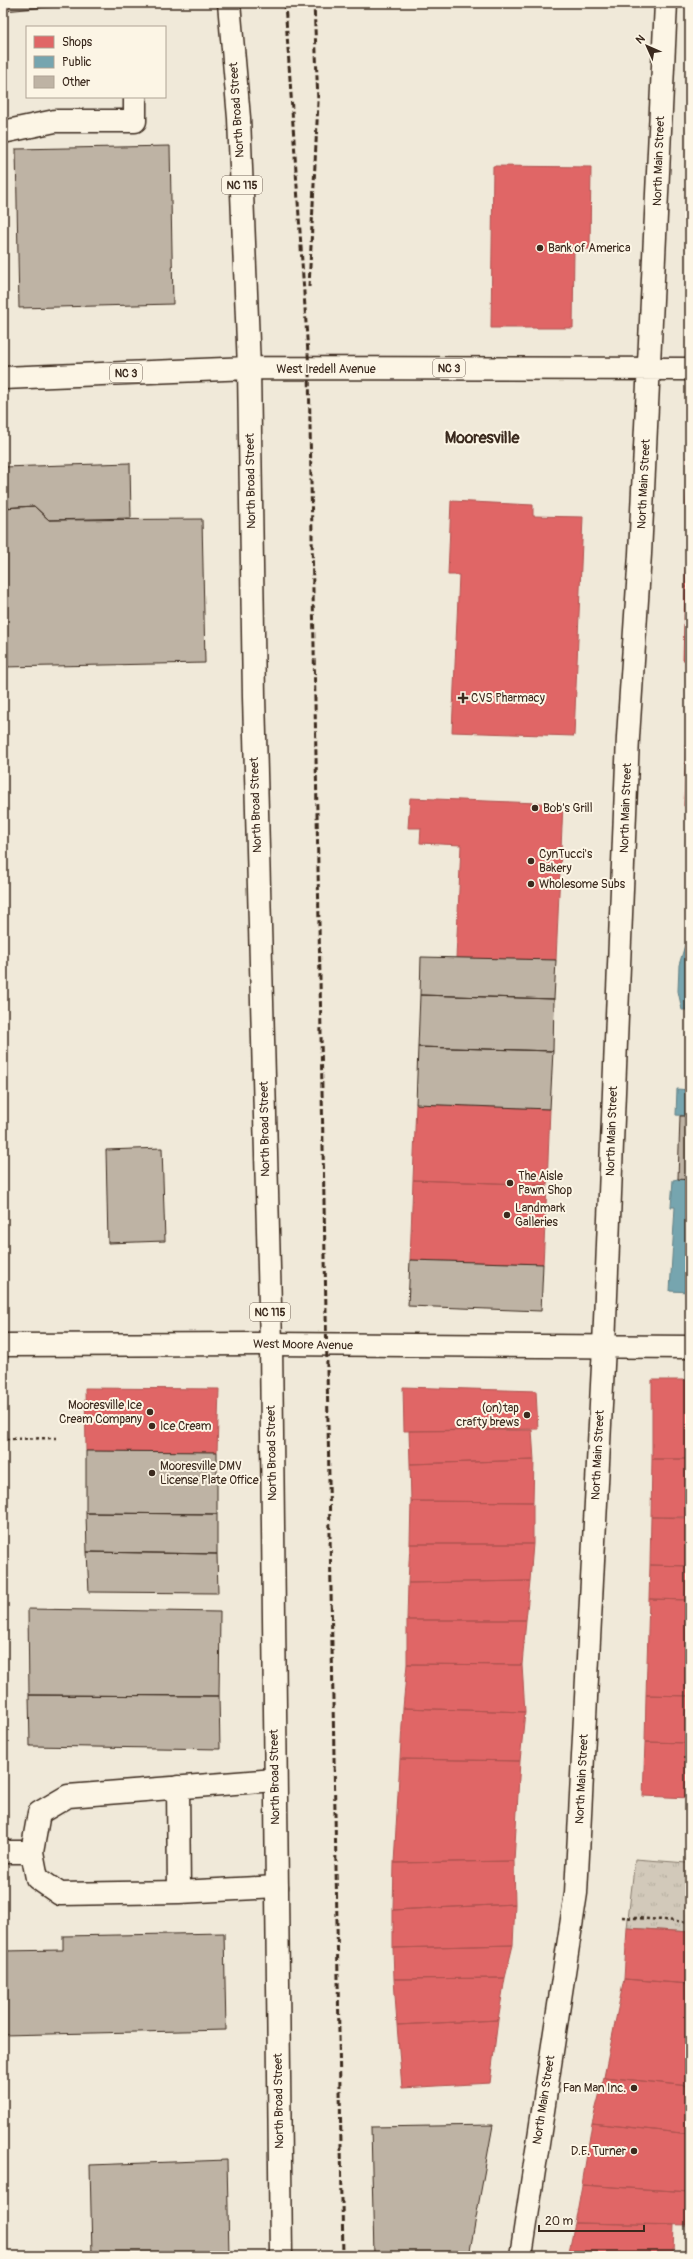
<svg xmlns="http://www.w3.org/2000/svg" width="693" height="2259" viewBox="0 0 693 2259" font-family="Pangolin,sans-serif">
<defs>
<pattern id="grass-tufts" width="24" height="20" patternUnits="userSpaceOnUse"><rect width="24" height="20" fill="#d2c9ba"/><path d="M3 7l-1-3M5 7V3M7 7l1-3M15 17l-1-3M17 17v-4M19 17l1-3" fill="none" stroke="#b5ad9f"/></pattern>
</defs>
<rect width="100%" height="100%" fill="#f0e9d9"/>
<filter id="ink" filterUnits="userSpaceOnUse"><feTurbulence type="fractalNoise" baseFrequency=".025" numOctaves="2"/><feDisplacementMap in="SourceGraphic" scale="8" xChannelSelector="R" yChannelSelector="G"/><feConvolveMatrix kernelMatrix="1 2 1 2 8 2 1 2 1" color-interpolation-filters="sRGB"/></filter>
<g filter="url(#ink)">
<path fill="url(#grass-tufts)" stroke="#867a6c" d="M 635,1859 L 687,1863 L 690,1867 L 690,1932 L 627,1928 Z"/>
<path fill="#e06666" stroke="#ae5450" d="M 493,166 L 591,167 L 590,249 L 574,249 L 573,328 L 491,328 Z
M 690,444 L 690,505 L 686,505 L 688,447 Z
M 451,501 L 533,505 L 533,516 L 583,517 L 574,736 L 452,732 L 459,575 L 448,575 Z
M 686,505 L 690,505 L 690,541 L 686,541 Z
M 686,541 L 690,541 L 690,587 L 685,587 Z
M 685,587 L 690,587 L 690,624 L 684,624 Z
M 684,624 L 690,624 L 690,660 L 683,660 Z
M 687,726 L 690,726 L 690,806 L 684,806 Z
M 410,798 L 563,804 L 556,960 L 456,958 L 461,845 L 420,843 L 421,828 L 408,828 Z
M 416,1104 L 550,1109 L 547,1185 L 413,1180 Z
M 413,1180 L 547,1185 L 543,1264 L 410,1260 Z
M 652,1380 L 690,1380 L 690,1459 L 652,1459 Z
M 403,1387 L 536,1391 L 538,1429 L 404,1431 Z
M 85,1388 L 219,1389 L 217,1452 L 86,1451 Z
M 532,1430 L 534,1460 L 410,1464 L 409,1431 Z
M 652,1459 L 690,1459 L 690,1517 L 651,1517 Z
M 534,1460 L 533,1502 L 411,1501 L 410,1464 Z
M 411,1501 L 533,1502 L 533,1544 L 410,1544 Z
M 651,1517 L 690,1518 L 690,1566 L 650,1565 Z
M 410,1544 L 533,1544 L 530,1581 L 408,1583 Z
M 650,1565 L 690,1566 L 690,1600 L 649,1599 Z
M 530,1581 L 526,1620 L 407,1620 L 408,1583 Z
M 649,1599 L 690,1600 L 690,1696 L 646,1695 Z
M 407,1620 L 526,1620 L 522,1665 L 407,1664 Z
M 407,1664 L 522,1665 L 525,1712 L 403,1708 Z
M 646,1695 L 690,1696 L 690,1743 L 645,1742 Z
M 403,1708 L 525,1712 L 520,1761 L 400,1759 Z
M 645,1742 L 690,1743 L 690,1798 L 643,1796 Z
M 400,1759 L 520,1761 L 514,1861 L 394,1863 Z
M 514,1861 L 515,1904 L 393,1910 L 394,1863 Z
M 515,1904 L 513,1945 L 393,1948 L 393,1910 Z
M 627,1928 L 690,1932 L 690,1984 L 624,1979 Z
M 513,1945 L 505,1978 L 394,1979 L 393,1948 Z
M 505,1978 L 498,2020 L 397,2025 L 394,1979 Z
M 624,1979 L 690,1984 L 690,2086 L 604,2077 Z
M 498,2020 L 490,2083 L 402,2088 L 397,2025 Z
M 604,2077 L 690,2086 L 690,2134 L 592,2123 Z
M 592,2123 L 690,2134 L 690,2192 L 582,2185 Z
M 582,2185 L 690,2192 L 690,2225 L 575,2223 Z
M 575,2223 L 674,2225 L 673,2256 L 568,2256 Z"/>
<path fill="#76a5af" stroke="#648084" d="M 690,944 L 690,1010 L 682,1010 L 678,991 L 679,965 L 685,945 Z
M 677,1089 L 690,1090 L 690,1116 L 676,1115 Z
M 678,1179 L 690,1180 L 690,1292 L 670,1291 L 675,1207 L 671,1207 L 673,1180 Z"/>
<path fill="#beb3a4" stroke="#3b2a1e" d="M 4,3 L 92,3 L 4,11 Z
M 170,146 L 173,304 L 19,308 L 16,149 Z
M 130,463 L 131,518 L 49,520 L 34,506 L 3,508 L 3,467 Z
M 34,506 L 49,520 L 202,519 L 205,663 L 3,667 L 3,508 Z
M 421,957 L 556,960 L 554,999 L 420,995 Z
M 420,995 L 554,999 L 553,1051 L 418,1047 Z
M 418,1047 L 553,1051 L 550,1109 L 416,1104 Z
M 680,1116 L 690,1116 L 690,1180 L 678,1179 Z
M 162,1148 L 165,1241 L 108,1243 L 106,1150 Z
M 410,1260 L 543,1264 L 541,1311 L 408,1306 Z
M 86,1451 L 217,1452 L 217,1514 L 86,1513 Z
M 86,1513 L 217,1514 L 217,1554 L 87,1552 Z
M 87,1552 L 217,1554 L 218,1593 L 89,1592 Z
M 28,1609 L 220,1612 L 219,1696 L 29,1695 Z
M 29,1695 L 219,1696 L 220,1749 L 30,1746 Z
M 224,1933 L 226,2030 L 3,2035 L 3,1951 L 63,1950 L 63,1936 Z
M 493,2125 L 469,2256 L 374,2256 L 371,2127 Z
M 227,2160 L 229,2256 L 92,2256 L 90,2165 Z"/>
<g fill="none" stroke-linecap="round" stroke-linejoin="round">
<defs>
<path id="minor" d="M 3,132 L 55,121 L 135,121 L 135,97
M 3,1345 L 271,1344 L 690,1347
M 178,1787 L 179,1892
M 3,1852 L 32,1852 L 39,1813 L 68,1796 L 275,1780
M 32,1852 L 37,1878 L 60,1894 L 179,1892 L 277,1887"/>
<path id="major" d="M 229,3 L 239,118 L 249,368 L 254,697 L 271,1344 L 281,2256
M 3,378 L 249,368 L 690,369
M 521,2256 L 576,1893 L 604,1346 L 628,737 L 640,554 L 666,3"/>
</defs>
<use href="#minor" stroke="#3b2a1e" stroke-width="25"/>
<use href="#major" stroke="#3b2a1e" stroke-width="25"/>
<path stroke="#3b2a1e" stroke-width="2.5" stroke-dasharray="3 3" stroke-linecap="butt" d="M 6,1439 L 57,1438
M 622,1917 L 690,1922"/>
<use href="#minor" stroke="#fcf5e5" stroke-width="22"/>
<use href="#major" stroke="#fcf5e5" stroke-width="22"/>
<path stroke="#3b2a1e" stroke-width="3" stroke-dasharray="6 3" stroke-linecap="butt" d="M 285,3 L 309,369 L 343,2256
M 309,287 L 318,102 L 314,3"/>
</g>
</g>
<g fill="#3b2a1e" stroke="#fcf5e5" stroke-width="1.5">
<circle cx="540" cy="248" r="4"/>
<path d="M461 692h4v4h4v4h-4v4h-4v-4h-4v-4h4z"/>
<circle cx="535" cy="808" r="4"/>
<circle cx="531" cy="861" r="4"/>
<circle cx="531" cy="884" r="4"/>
<circle cx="510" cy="1183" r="4"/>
<circle cx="507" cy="1215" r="4"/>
<circle cx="150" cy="1412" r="4"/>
<circle cx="527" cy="1415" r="4"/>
<circle cx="152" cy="1426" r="4"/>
<circle cx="152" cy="1473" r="4"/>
<circle cx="634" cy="2088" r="4"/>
<circle cx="634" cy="2151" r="4"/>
</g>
<g text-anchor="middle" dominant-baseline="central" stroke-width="4" stroke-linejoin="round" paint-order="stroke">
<g fill="#fcf5e5" stroke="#75675a" stroke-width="1">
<rect x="222" y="176" width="40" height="18" rx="3"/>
<rect x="433" y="359" width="32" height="18" rx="3"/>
<rect x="110" y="364" width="32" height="18" rx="3"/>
<rect x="250" y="1303" width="40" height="18" rx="3"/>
</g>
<g font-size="11" font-weight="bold" fill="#3b2a1e">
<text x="242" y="185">NC 115</text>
<text x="449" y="368">NC 3</text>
<text x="126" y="373">NC 3</text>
<text x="270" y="1312">NC 115</text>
</g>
<g font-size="12" fill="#3b2a1e" stroke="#fcf5e5">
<text transform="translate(237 110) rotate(-94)">North Broad Street</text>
<text transform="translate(659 161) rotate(-88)">North Main Street</text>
<text x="326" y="369">West Iredell Avenue</text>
<text transform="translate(251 481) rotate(-91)">North Broad Street</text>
<text transform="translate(644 484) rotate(-87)">North Main Street</text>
<text transform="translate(256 805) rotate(-92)">North Broad Street</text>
<text transform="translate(626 808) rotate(-88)">North Main Street</text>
<text transform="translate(265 1129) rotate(-91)">North Broad Street</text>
<text transform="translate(612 1131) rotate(-88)">North Main Street</text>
<text transform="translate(303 1345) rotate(1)">West Moore Avenue</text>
<text transform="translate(272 1453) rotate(-91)">North Broad Street</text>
<text transform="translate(598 1455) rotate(-87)">North Main Street</text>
<text transform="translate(275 1777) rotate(-91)">North Broad Street</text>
<text transform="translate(582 1779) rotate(-87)">North Main Street</text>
<text transform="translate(544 2100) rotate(-81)">North Main Street</text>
<text transform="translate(279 2101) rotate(-91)">North Broad Street</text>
</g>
<g font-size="12" fill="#3b2a1e" stroke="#fcf5e5" text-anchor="start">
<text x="548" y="248">Bank of America</text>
<text x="471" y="698">CVS Pharmacy</text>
<text x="543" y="808">Bob's Grill</text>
<text x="539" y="854">CynTucci's<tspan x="539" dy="14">Bakery</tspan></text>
<text x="539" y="884">Wholesome Subs</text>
<text x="518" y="1176">The Aisle<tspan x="518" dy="14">Pawn Shop</tspan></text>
<text x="515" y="1208">Landmark<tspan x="515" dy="14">Galleries</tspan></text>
<text x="142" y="1405" text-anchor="end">Mooresville Ice<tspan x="142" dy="14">Cream Company</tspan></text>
<text x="519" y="1408" text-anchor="end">(on)tap<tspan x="519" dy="14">crafty brews</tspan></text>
<text x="160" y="1426">Ice Cream</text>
<text x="160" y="1466">Mooresville DMV<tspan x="160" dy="14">License Plate Office</tspan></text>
<text x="626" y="2088" text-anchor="end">Fan Man Inc.</text>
<text x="626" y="2151" text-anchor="end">D.E. Turner</text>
</g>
<g font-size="16" font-weight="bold" fill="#3b2a1e" stroke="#fcf5e5">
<text x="482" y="438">Mooresville</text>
</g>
</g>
<rect width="693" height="2259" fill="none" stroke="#fcf5e5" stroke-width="16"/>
<rect x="8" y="8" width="677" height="2243" fill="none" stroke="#3b2a1e" stroke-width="1.5" filter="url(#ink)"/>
<rect x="26" y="26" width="140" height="72" fill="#fcf5e5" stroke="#afa495"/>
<rect x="34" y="36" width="20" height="12" fill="#e06666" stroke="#afa495"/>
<text x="62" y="46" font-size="12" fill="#3b2a1e">Shops</text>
<rect x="34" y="56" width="20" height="12" fill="#76a5af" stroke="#afa495"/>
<text x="62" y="66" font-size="12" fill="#3b2a1e">Public</text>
<rect x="34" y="76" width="20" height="12" fill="#beb3a4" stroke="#afa495"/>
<text x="62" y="86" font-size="12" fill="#3b2a1e">Other</text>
<g transform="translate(647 46) rotate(315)" stroke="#fcf5e5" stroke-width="3" paint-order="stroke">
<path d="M0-3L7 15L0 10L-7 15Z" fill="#3b2a1e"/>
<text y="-6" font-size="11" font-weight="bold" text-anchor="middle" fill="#3b2a1e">N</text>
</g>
<path d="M539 2225v6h105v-6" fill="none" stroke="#3b2a1e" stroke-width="2"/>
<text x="545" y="2225" font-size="12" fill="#3b2a1e" stroke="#fcf5e5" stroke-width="3" paint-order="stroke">20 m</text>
</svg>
